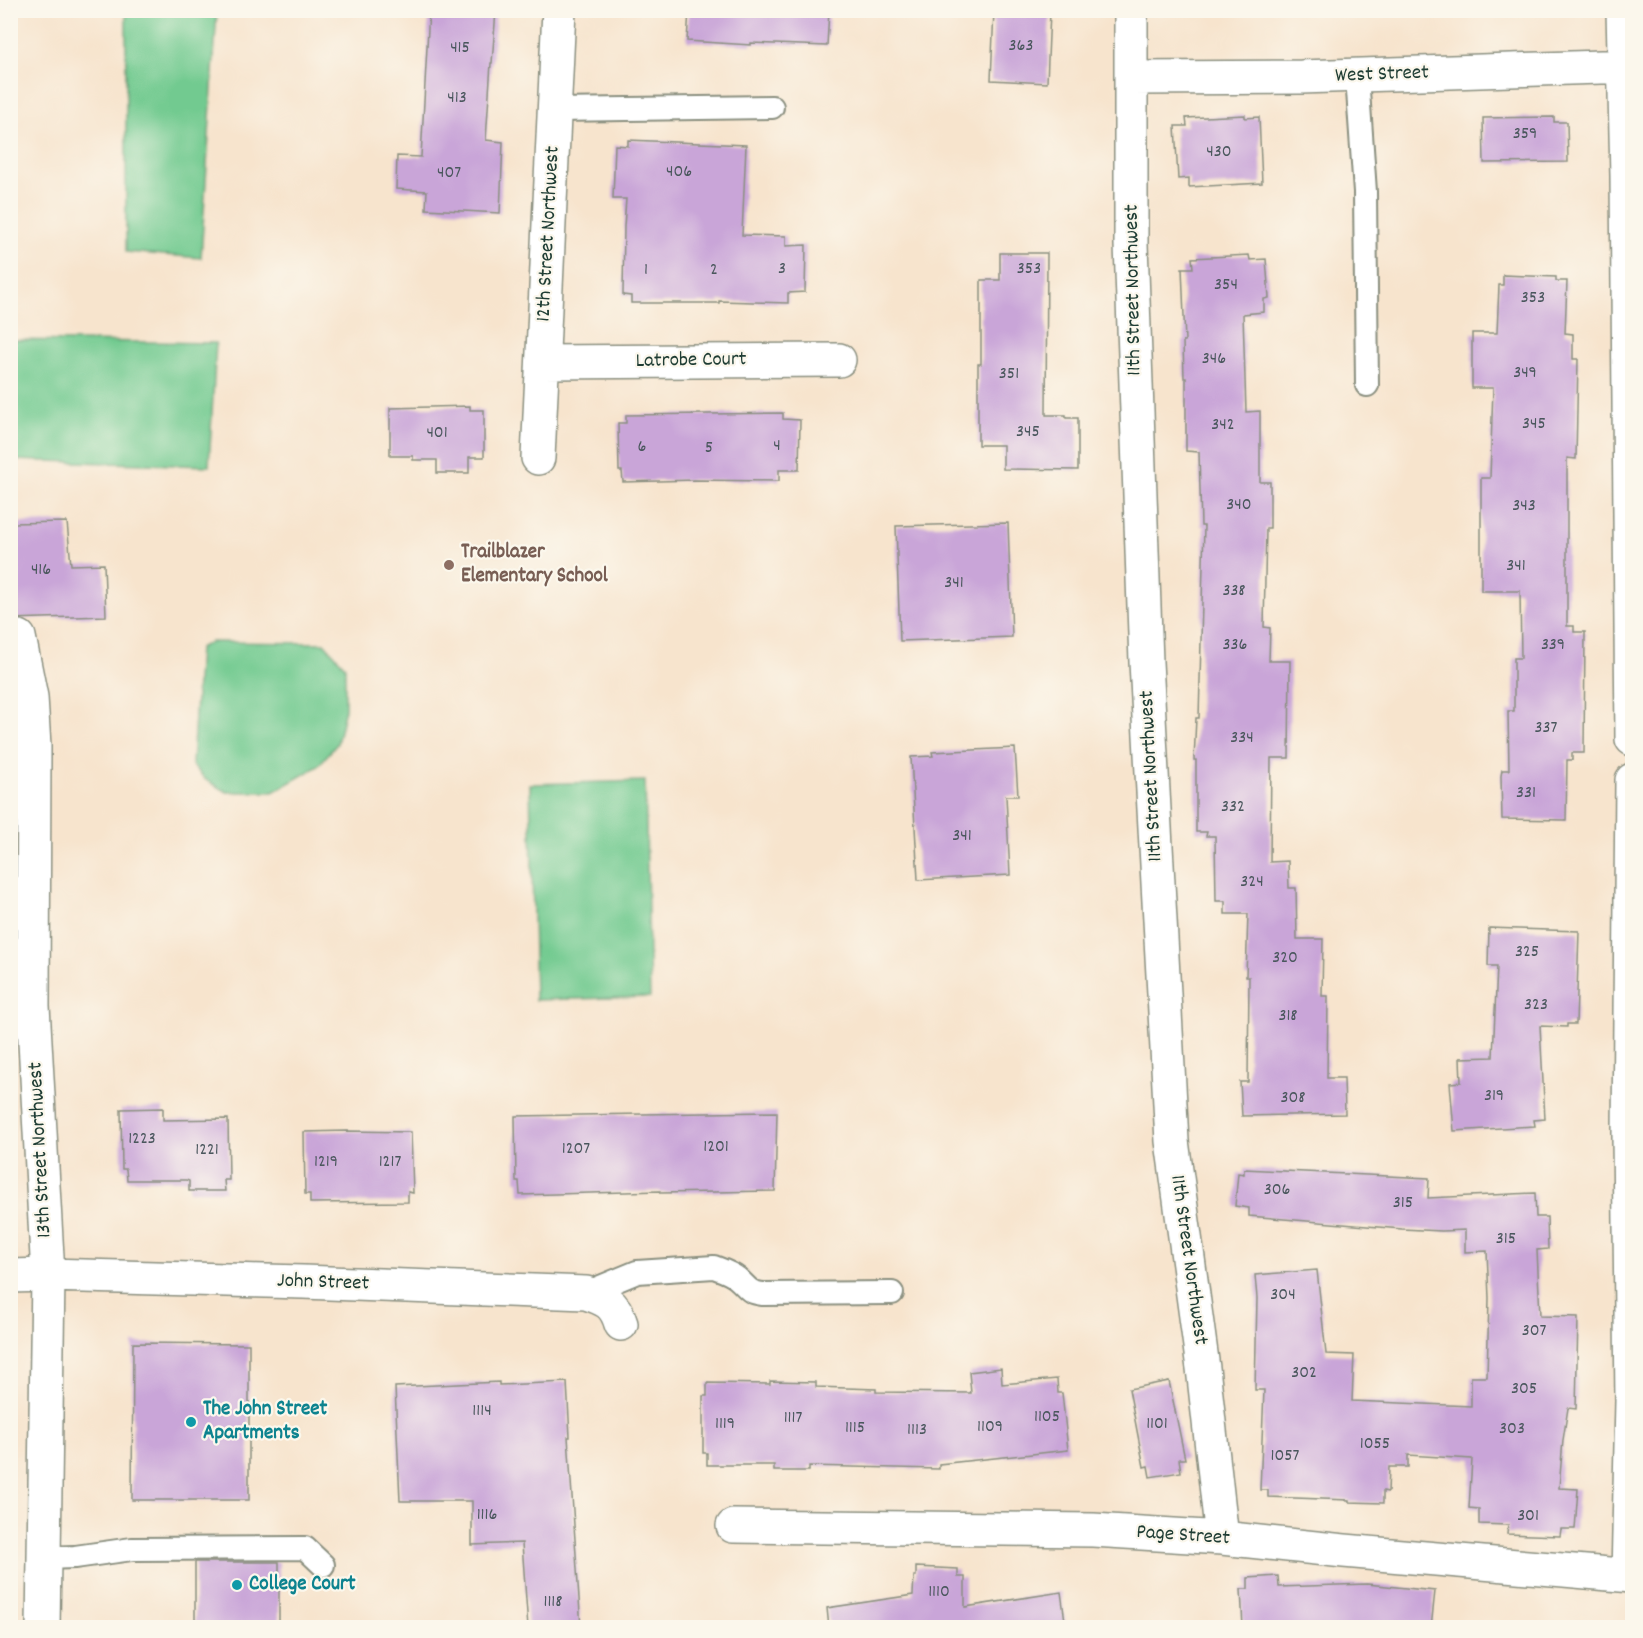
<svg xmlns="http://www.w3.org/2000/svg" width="1643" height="1638" viewBox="0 0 1643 1638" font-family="Dekko,sans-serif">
<rect width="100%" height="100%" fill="#fbf7ec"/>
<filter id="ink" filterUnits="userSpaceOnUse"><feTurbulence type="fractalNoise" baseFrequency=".0167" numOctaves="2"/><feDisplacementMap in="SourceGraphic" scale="12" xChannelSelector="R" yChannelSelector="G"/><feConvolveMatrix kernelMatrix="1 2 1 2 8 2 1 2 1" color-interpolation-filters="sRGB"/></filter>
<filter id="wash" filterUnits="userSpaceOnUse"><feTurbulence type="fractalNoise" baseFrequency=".008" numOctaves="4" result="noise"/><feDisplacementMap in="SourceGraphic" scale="24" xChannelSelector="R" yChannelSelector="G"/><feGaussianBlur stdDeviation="1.35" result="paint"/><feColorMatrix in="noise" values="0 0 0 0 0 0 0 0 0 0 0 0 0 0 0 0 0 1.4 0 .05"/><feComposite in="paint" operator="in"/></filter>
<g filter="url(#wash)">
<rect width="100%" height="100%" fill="#f7e4cd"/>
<path fill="#72ca90" stroke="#488462" stroke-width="1.5" d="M 126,11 L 217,11 L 201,258 L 126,252 Z
M 11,340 L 216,343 L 209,466 L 11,460 Z
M 211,642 L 324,643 L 345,666 L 345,709 L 337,744 L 317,767 L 273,792 L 227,792 L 206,780 L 192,765 L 199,648 Z
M 645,781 L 650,997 L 535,1000 L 530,784 Z"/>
<g id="blocks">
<path fill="#c9a5d8" d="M 429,10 L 496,10 L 492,63 L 491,63 L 486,140 L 503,142 L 500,213 L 426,209 L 427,191 L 396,189 L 397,156 L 421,157 Z
M 689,10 L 829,10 L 827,46 L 751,43 L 751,45 L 687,41 Z
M 994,10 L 1050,11 L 1047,83 L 991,80 Z
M 1245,115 L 1245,118 L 1259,117 L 1262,183 L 1189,187 L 1189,178 L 1178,179 L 1175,126 L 1187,126 L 1186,118 Z
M 1554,117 L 1554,122 L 1567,122 L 1568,162 L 1484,163 L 1483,118 Z
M 628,140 L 746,145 L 742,235 L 786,236 L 786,246 L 806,245 L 805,292 L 788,293 L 788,303 L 719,301 L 719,303 L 631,303 L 631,296 L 623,295 L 624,227 L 626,199 L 613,199 L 615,145 L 628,146 Z
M 1000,253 L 1047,253 L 1046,415 L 1066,415 L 1066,418 L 1078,418 L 1078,470 L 1003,469 L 1003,445 L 978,445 L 978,364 L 981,364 L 981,280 L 1000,280 Z
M 1249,255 L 1250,260 L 1266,259 L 1269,298 L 1264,299 L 1264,312 L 1243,314 L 1246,412 L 1260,411 L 1260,482 L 1270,482 L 1270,528 L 1266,528 L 1264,627 L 1270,628 L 1269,661 L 1290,661 L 1289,758 L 1271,758 L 1270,862 L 1288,861 L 1289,888 L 1296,888 L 1297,939 L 1323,939 L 1322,996 L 1328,996 L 1327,1078 L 1344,1078 L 1345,1114 L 1242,1116 L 1240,1082 L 1248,1082 L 1249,977 L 1246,977 L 1248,914 L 1225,914 L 1225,901 L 1216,901 L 1215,836 L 1206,836 L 1207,832 L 1196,832 L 1196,760 L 1194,760 L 1196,718 L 1199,718 L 1204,526 L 1201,526 L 1199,452 L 1186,451 L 1186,378 L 1184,378 L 1183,341 L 1185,341 L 1182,268 L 1193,268 L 1192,258 Z
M 1503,275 L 1556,277 L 1556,281 L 1567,281 L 1565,333 L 1573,334 L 1573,359 L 1578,359 L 1576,459 L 1567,458 L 1567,626 L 1574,626 L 1574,632 L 1585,632 L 1584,753 L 1572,753 L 1572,760 L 1567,760 L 1566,820 L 1502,819 L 1501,776 L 1502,770 L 1509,770 L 1508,711 L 1514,711 L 1514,658 L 1521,658 L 1520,591 L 1481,591 L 1481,478 L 1490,478 L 1493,388 L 1472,388 L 1472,333 L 1497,333 L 1499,285 L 1503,285 Z
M 470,406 L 470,410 L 484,410 L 484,457 L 469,457 L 469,473 L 437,473 L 437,460 L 413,460 L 413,456 L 390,456 L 390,408 Z
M 783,413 L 783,419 L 800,420 L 799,470 L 779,470 L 779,481 L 695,480 L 623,482 L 622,471 L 619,471 L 618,423 L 626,423 L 626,415 Z
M 67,522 L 71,565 L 104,564 L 106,616 L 10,619 L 10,523 Z
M 1008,523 L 1012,637 L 900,641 L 896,526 Z
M 1015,748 L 1018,796 L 1006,796 L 1010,875 L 918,880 L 911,757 L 933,756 L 932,752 Z
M 1489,928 L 1579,931 L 1576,1024 L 1567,1024 L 1567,1027 L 1540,1026 L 1545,1119 L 1534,1120 L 1535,1126 L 1454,1131 L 1450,1083 L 1461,1082 L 1460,1058 L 1493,1057 L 1497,966 L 1488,966 Z
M 163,1108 L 163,1120 L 228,1119 L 229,1180 L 224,1180 L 225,1191 L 189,1191 L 189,1181 L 186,1180 L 127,1180 L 126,1169 L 122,1169 L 121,1109 Z
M 777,1112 L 775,1191 L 660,1193 L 660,1191 L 520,1195 L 519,1181 L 516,1181 L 515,1116 Z
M 347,1131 L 411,1132 L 413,1193 L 408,1192 L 408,1202 L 310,1203 L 310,1194 L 305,1194 L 304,1132 Z
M 1244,1169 L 1429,1178 L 1428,1198 L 1535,1193 L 1536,1217 L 1547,1217 L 1548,1249 L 1537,1250 L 1540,1316 L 1578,1317 L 1576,1409 L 1568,1408 L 1563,1440 L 1559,1488 L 1578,1489 L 1575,1529 L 1561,1529 L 1560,1536 L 1507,1534 L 1508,1525 L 1479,1524 L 1479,1509 L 1469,1508 L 1472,1459 L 1408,1455 L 1408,1467 L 1389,1467 L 1388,1492 L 1383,1491 L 1383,1503 L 1349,1502 L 1349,1500 L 1268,1497 L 1268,1490 L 1260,1490 L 1264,1390 L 1255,1390 L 1257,1298 L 1255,1275 L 1317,1270 L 1326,1354 L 1354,1355 L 1352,1401 L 1471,1406 L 1471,1377 L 1487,1377 L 1489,1298 L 1487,1251 L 1465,1252 L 1465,1230 L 1442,1231 L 1402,1229 L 1249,1216 L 1249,1208 L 1235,1206 L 1238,1173 L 1244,1174 Z
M 133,1343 L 249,1344 L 249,1500 L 132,1500 Z
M 1001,1368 L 1002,1384 L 1057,1379 L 1058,1393 L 1062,1393 L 1068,1450 L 939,1464 L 939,1469 L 809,1466 L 809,1471 L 774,1471 L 774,1465 L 707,1465 L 707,1453 L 703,1453 L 703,1396 L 707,1396 L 707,1383 L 770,1384 L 770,1381 L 816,1382 L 816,1387 L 876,1389 L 876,1392 L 971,1393 L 969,1372 Z
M 1169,1381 L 1185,1459 L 1179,1459 L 1181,1472 L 1150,1477 L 1148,1466 L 1144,1467 L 1129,1389 Z
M 499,1382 L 499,1385 L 567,1382 L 570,1437 L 568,1437 L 581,1628 L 528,1628 L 522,1543 L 472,1545 L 472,1501 L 400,1501 L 395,1387 Z
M 195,1562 L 279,1562 L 279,1628 L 195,1628 Z
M 916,1567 L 958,1569 L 958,1577 L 965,1577 L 965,1607 L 1061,1592 L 1066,1628 L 829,1628 L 827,1608 L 913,1595 L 914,1576 L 916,1576 Z
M 1278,1576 L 1279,1587 L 1367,1584 L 1435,1591 L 1431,1628 L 1243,1628 L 1241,1589 L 1248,1589 L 1248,1578 Z"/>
</g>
</g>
<g filter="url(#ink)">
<use href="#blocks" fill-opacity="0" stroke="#8b9080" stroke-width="1.5"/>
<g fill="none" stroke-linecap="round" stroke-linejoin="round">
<defs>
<path id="service" d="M 1357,76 L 1365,192 L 1367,385
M 555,110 L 772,107
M 10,1006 L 33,1006
M 586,1293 L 637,1272 L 714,1267 C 722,1270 731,1273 737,1278 C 749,1288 747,1292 763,1294 L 892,1293
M 44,1558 L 75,1557 L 132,1549 L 305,1548 L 323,1565"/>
<path id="minor" d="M 1131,10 L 1131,244 L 1146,662 L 1172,1141 L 1203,1368 L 1222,1538
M 1623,10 L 1627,176 L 1632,739
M 1131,78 L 1301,77 L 1632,66
M 543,362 L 839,360
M 538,458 L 559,10
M 19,637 L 31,697 L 34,746 L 33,1006 L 48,1275 L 43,1628
M 10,1276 L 48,1275 L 303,1282 L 586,1293 C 605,1299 615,1303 621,1324
M 733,1526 L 1093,1530 L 1222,1538 L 1344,1551 L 1632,1576
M 1628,1576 L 1632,1401 L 1629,1135 L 1632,780"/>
</defs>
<use href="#service" stroke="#8b9080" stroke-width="26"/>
<use href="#minor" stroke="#8b9080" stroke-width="36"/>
<use href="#service" stroke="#fff" stroke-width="22"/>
<use href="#minor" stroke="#fff" stroke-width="33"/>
</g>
</g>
<circle fill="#8d6e63" stroke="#fbf7ec" stroke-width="2" cx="449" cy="565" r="6"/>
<g fill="#0f9aa8" stroke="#fbf7ec" stroke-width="2">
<circle cx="191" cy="1422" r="6"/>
<circle cx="237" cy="1585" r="6"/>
</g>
<g text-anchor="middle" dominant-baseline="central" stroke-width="4.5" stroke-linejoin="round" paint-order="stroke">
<g font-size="18" fill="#4a575d">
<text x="1021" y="46">363</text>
<text x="460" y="48">415</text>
<text x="457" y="98">413</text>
<text x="1525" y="134">359</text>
<text x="1219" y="152">430</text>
<text x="679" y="172">406</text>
<text x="449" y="173">407</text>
<text x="782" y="269">3</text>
<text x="1029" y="269">353</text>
<text x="646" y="270">1</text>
<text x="714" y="270">2</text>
<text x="1226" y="285">354</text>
<text x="1533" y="298">353</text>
<text x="1214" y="359">346</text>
<text x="1525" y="373">349</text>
<text x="1009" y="374">351</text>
<text x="1534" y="424">345</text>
<text x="1223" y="425">342</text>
<text x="1028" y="432">345</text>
<text x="437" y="433">401</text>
<text x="777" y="446">4</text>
<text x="642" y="447">6</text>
<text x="709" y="448">5</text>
<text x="1239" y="505">340</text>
<text x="1524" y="506">343</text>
<text x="1516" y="566">341</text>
<text x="41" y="570">416</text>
<text x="954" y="583">341</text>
<text x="1234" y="591">338</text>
<text x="1235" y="645">336</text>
<text x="1553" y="645">339</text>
<text x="1546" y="728">337</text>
<text x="1242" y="738">334</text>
<text x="1526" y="793">331</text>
<text x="1233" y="807">332</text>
<text x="962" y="836">341</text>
<text x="1252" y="882">324</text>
<text x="1527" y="952">325</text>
<text x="1285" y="958">320</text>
<text x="1536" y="1005">323</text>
<text x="1288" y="1016">318</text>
<text x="1494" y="1096">319</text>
<text x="1293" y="1098">308</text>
<text x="142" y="1139">1223</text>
<text x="716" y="1147">1201</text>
<text x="576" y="1149">1207</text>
<text x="207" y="1150">1221</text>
<text x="326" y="1162">1219</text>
<text x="390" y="1162">1217</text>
<text x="1277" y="1190">306</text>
<text x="1403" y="1203">315</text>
<text x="1506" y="1239">315</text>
<text x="1283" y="1295">304</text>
<text x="1534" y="1331">307</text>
<text x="1304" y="1373">302</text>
<text x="1524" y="1389">305</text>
<text x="482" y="1411">1114</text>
<text x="1047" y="1417">1105</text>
<text x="793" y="1418">1117</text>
<text x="725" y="1424">1119</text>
<text x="1157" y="1424">1101</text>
<text x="990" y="1427">1109</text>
<text x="855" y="1428">1115</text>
<text x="1512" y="1429">303</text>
<text x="917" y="1430">1113</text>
<text x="1375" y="1444">1055</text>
<text x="1285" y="1456">1057</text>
<text x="487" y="1515">1116</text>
<text x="1528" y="1516">301</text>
<text x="939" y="1592">1110</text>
<text x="553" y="1602">1118</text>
</g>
<g font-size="21" fill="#1f3d34" stroke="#fbf7ec">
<text transform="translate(1382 75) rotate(-2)">West Street</text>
<text transform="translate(549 234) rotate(-87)">12th Street Northwest</text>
<text transform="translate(1134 290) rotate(-91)">11th Street Northwest</text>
<text transform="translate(691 361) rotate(-1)">Latrobe Court</text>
<text transform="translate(1152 776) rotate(-93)">11th Street Northwest</text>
<text transform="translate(41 1150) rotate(-93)">13th Street Northwest</text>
<text transform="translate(1188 1260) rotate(82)">11th Street Northwest</text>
<text transform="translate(323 1283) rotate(2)">John Street</text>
<text transform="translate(1183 1536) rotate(4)">Page Street</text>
</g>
<g font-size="21" font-weight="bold" fill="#785e54" stroke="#fbf7ec" text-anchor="start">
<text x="461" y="553">Trailblazer<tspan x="461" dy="24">Elementary School</tspan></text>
</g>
<g font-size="21" font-weight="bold" fill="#0d838f" stroke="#fbf7ec" text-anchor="start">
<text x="203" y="1410">The John Street<tspan x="203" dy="24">Apartments</tspan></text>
<text x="249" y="1585">College Court</text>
</g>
</g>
<rect width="1643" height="1638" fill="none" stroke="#fbf7ec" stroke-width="36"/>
</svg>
